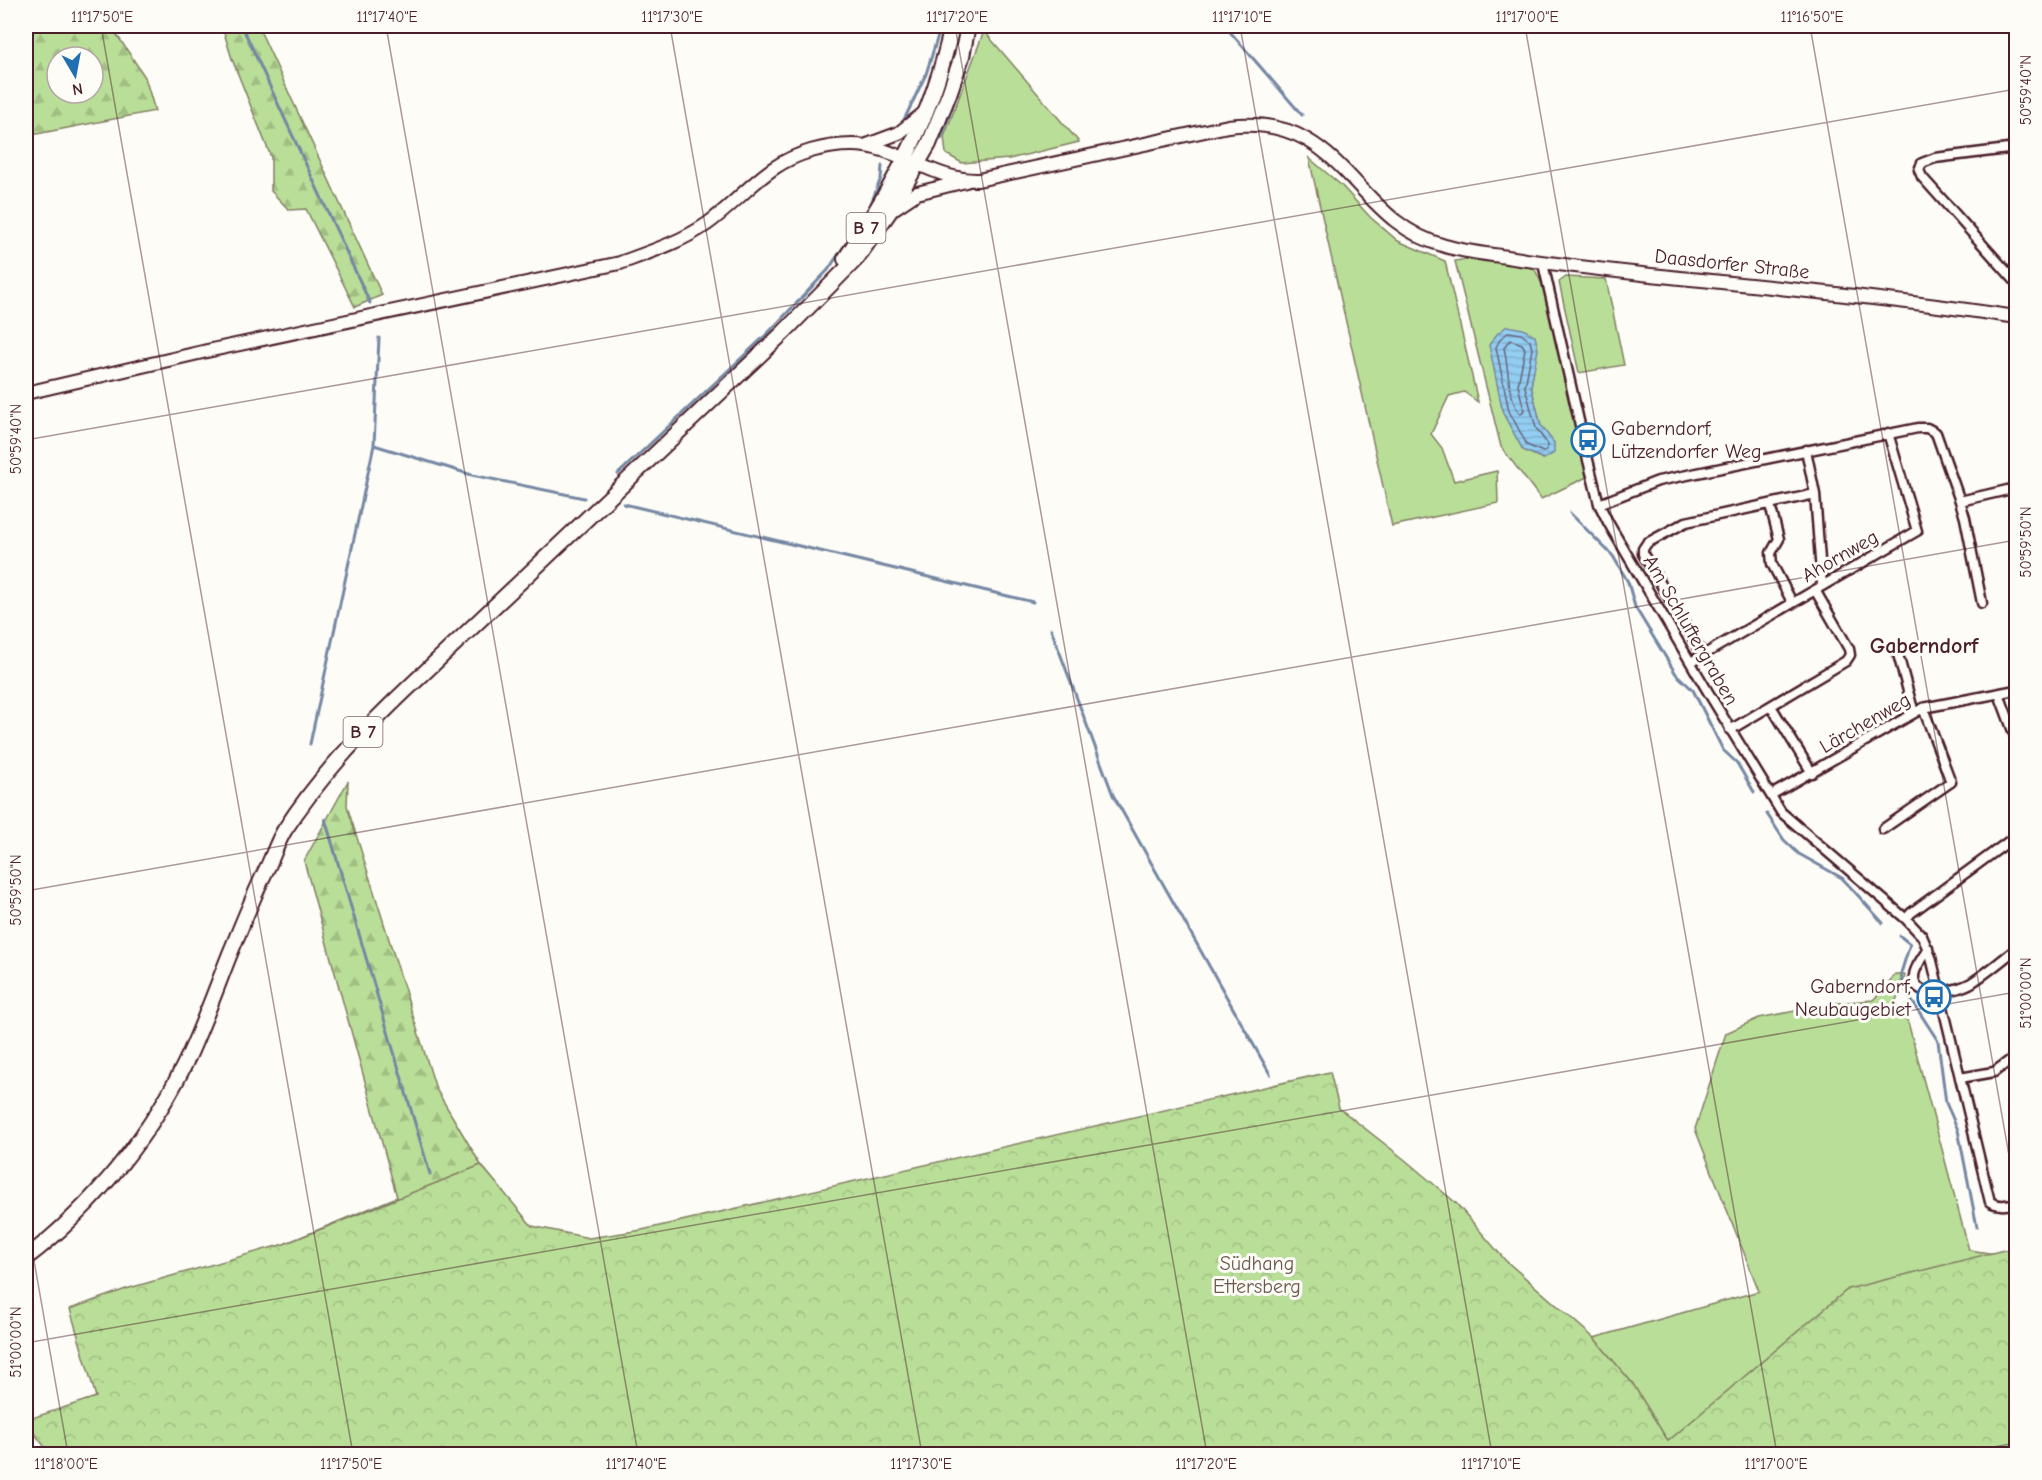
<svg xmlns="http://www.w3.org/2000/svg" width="2042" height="1480" viewBox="0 0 2042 1480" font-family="'Comic Neue',sans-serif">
<defs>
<pattern id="forest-firs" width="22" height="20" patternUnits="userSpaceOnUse" patternTransform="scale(1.5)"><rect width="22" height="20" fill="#b9de98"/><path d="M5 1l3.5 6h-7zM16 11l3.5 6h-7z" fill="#a1be83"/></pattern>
<pattern id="park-crowns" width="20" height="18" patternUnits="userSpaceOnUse" patternTransform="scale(1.5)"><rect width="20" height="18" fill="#b9de98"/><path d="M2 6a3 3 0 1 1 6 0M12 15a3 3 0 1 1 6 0" fill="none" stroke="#a1be83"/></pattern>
<pattern id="water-rules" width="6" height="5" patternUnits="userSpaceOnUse" patternTransform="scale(1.5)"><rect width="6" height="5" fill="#92cdf2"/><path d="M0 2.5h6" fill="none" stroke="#7fb0d0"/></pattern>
</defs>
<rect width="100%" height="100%" fill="#fdfcf7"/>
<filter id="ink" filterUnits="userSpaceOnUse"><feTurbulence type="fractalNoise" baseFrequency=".0167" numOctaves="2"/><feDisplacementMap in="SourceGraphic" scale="12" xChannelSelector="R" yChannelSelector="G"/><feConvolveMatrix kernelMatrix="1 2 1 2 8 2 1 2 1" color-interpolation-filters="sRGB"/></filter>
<g filter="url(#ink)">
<path fill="#b9de98" stroke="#827e62" stroke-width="1.5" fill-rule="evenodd" d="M 984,31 L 1079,142 L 1009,159 L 962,163 L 946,154 L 944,137 Z
M 1309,158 L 1342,186 L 1370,217 L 1398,241 L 1445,261 L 1478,402 L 1464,392 L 1449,396 L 1431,434 L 1442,448 L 1454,481 L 1497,471 L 1498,503 L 1392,526 Z
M 1473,258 L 1526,265 L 1534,268 L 1544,288 L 1587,477 L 1541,499 L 1501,447 L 1455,261 ZM 1490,345 L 1534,370 L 1531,385 L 1541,426 L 1554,443 L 1543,459 L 1523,450 L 1503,413 Z
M 1566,277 L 1606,279 L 1624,365 L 1579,373 L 1559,282 Z
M 1895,974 L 1905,975 L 1903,987 L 1895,1002 L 1908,1022 L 1969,1250 L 2009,1256 L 2016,1454 L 1528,1454 L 1633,1384 L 1594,1338 L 1759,1291 L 1695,1129 L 1726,1033 L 1759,1018 L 1836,1003 L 1873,1000 L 1887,986 Z"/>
<path fill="url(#forest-firs)" stroke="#827e62" stroke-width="1.5" fill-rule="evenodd" d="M 26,26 L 111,26 L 145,77 L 155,111 L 26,136 ZM 57,57 L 93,57 L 93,93 L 57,93 Z
M 222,26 L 258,26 L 382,295 L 355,307 L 306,209 L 289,210 L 271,191 L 271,157 L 232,59 Z
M 348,781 L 347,806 L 436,1089 L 481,1165 L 531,1226 L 284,1244 L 397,1197 L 304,861 Z"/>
<path fill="url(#park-crowns)" stroke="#827e62" stroke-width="1.5" d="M 1330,1072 L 1339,1108 L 1404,1159 L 1456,1203 L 1505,1260 L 1594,1338 L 1633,1384 L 1668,1441 L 1848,1289 L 2016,1247 L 2016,1454 L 50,1454 L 26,1422 L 26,1420 L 96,1397 L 70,1309 L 126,1289 L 284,1244 L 481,1165 L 532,1226 L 589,1238 L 642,1230 Z"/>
<path fill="url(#water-rules)" stroke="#7587a2" stroke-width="1.5" d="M 1507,326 L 1523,329 L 1535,336 L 1538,349 L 1531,386 L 1541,426 L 1554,443 L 1554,453 L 1544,459 L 1523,450 L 1503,413 L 1489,345 L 1497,334 Z"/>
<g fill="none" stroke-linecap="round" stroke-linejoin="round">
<path stroke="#67657b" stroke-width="1.5" d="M 1509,332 L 1521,334 L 1530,341 L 1532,349 L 1525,387 L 1536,428 L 1548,445 L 1547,449 L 1543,452 L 1527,445 L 1509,411 L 1496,347 L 1501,338 Z
M 1511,340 L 1522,344 L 1525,349 L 1518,385 L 1524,410 L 1521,414 C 1509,405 1508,364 1504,348 L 1507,343 Z"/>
<path stroke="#7587a2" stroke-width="3" d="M 242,26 L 370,303
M 1225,26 L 1302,115
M 903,122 L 926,74 L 941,26
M 941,139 L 969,60 L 975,26
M 379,338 L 374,445 L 472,475 L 584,498
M 618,474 L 768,333 L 828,270 L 869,209 L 881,178 L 882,166
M 624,504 L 1033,602
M 1570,513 L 1613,556 L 1628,582 L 1635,607 L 1676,674 L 1693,690 L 1723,750 L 1737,763 L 1754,792
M 1051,629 L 1113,795 L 1270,1074
M 310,744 L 374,445
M 1767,814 L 1784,840 L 1799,854 L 1842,878 L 1883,923
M 325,819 L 430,1174
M 1900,936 L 1910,944 L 1901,973 L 1903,987 L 1938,1041 L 1946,1103 L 1958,1130 L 1977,1227"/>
<defs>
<path id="street" d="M 2016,148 L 1935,158 L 1922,163 L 1919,170 L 1922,177 L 2016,282
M 1544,263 L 1544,268 L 1588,460 L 1599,504 L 1609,524 L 1711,697 L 1781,812 L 1906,919 L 1922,936 L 1931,957 L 1990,1202 C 2000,1207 2007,1205 2016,1203
M 1806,450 L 1815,494 L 1822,586
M 1960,501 L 1965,518 L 1982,603
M 1599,504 L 1658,481 L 1918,428 L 1927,428 L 1936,433 L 1960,501 L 2016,488
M 1770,505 L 1779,539 L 1771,553 L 1772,564 L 1792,602
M 1896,647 L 1914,713
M 1703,655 L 1643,554 L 1643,549 L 1647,543 L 1686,522 L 1815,494
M 1691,662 L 1917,531 L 1888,433
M 1999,694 L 2016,739
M 1771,706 L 1812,773
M 1730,730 L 1846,661 L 1850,655 L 1849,649 L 1815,590
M 1771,795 L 1923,708 L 2016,690
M 1883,829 L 1951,782 L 1923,708
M 1906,919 L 1911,913 L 2016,836
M 1928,948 C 1924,957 1913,968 1914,978 C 1916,1002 1959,990 1971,983 C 1987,973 2002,960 2016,949
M 1960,1078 L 1994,1072 L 2016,1056
M 26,1443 L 32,1454"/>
<path id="secondary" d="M 867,145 L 899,133 L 924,113
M 890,211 L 917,193 L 966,181
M 26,393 L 207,351 L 620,263 C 650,252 681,242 707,224 C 731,207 750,184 774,168 C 796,153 825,145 852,145 C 897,145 933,181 978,180 L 1228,126 C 1346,112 1351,221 1445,246 C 1465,252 1487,254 1507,257 C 1552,264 1597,269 1642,274 C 1767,287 1892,298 2016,317"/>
<path id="primary" d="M 845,259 C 896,182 932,117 952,26
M 26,1258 C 93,1207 155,1130 190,1053 C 204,1022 216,989 229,956 C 242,925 254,894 269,864 C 274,853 278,841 284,831 C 318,778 361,733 406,690 L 783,333 L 857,258 L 890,211 L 929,144 L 949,94 L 962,56 L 968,26"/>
</defs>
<use href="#street" stroke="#4a1f2b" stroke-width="13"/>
<use href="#secondary" stroke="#4a1f2b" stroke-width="16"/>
<use href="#primary" stroke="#4a1f2b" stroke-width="18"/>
<use href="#street" stroke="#fdfcf7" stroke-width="8"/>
<use href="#secondary" stroke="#fdfcf7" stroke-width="12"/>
<use href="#primary" stroke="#fdfcf7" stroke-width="14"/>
</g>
</g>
<path fill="none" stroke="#4a1f2b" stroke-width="1.5" stroke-opacity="0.45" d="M 101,26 L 353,1454M 386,26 L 638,1454M 670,26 L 922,1454M 955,26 L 1207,1454M 1240,26 L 1492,1454M 1525,26 L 1777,1454M 1810,26 L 2016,1195M 26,440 L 2016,89M 26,891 L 2016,540M 26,1215 L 68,1454M 26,1343 L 2016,992M 1954,1454 L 2016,1443"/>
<defs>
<symbol id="bus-ring" viewBox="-11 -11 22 22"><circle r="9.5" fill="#fdfcf7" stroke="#1f6fb2" stroke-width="1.5"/><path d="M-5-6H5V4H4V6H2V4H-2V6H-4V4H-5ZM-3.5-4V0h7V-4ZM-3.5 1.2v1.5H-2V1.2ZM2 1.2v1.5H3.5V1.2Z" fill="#1f6fb2"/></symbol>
</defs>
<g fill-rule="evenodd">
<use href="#bus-ring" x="1569" y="421" width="38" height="38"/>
<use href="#bus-ring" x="1915" y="978" width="38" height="38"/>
</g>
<g text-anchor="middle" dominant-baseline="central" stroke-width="6" stroke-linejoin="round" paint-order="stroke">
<g fill="#fdfcf7" stroke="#806168" stroke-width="1.5">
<rect x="846.5" y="213" width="39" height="30" rx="4.5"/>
<rect x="343.5" y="717" width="39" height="30" rx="4.5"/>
</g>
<g font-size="18" font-weight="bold" fill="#4a1f2b">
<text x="866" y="228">B 7</text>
<text x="363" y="732">B 7</text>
</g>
<g font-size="20" fill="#4a1f2b" stroke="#fdfcf7">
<text transform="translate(1732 264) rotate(6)">Daasdorfer Straße</text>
<text transform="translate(1840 556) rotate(-30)">Ahornweg</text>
<text transform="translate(1691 630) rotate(60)">Am Schluftergraben</text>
<text transform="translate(1865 723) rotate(-30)">Lärchenweg</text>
</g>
<g font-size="20" fill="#4a1f2b" stroke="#fdfcf7" text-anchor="start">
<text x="1611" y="428">Gaberndorf,<tspan x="1611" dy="23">Lützendorfer Weg</tspan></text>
<text x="1911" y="986" text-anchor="end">Gaberndorf,<tspan x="1911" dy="23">Neubaugebiet</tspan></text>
</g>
<g font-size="20" fill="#6b584c" stroke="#fdfcf7">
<text x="1257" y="1263">Südhang<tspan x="1257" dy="23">Ettersberg</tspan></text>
</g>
<g font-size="22" font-weight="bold" fill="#4a1f2b" stroke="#fdfcf7">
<text x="1924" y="646">Gaberndorf</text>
</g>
</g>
<rect width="2042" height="1480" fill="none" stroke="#fdfcf7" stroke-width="66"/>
<g transform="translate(75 75) rotate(170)"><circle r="28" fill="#fdfcf7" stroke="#b5a4a5" stroke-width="1.5"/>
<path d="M0-4.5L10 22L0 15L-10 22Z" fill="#1f6fb2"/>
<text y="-9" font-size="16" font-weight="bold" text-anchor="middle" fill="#4a1f2b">N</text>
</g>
<rect x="33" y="33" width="1976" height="1414" fill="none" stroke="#4a1f2b" stroke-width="2"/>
<g font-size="15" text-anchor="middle" fill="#4a1f2b">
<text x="102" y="22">11°17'50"E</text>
<text x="387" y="22">11°17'40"E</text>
<text x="672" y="22">11°17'30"E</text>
<text x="957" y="22">11°17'20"E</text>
<text x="1242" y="22">11°17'10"E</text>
<text x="1527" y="22">11°17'00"E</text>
<text x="1812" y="22">11°16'50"E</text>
<text transform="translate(2026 90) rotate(-90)" y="5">50°59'40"N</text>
<text transform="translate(16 439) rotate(-90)" y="5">50°59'40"N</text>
<text transform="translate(2026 542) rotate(-90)" y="5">50°59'50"N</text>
<text transform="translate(16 890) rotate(-90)" y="5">50°59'50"N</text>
<text transform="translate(2026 993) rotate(-90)" y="5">51°00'00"N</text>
<text transform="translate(16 1342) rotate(-90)" y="5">51°00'00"N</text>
<text x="66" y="1469">11°18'00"E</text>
<text x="351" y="1469">11°17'50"E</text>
<text x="636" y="1469">11°17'40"E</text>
<text x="921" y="1469">11°17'30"E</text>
<text x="1206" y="1469">11°17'20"E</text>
<text x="1491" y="1469">11°17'10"E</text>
<text x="1776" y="1469">11°17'00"E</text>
</g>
</svg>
